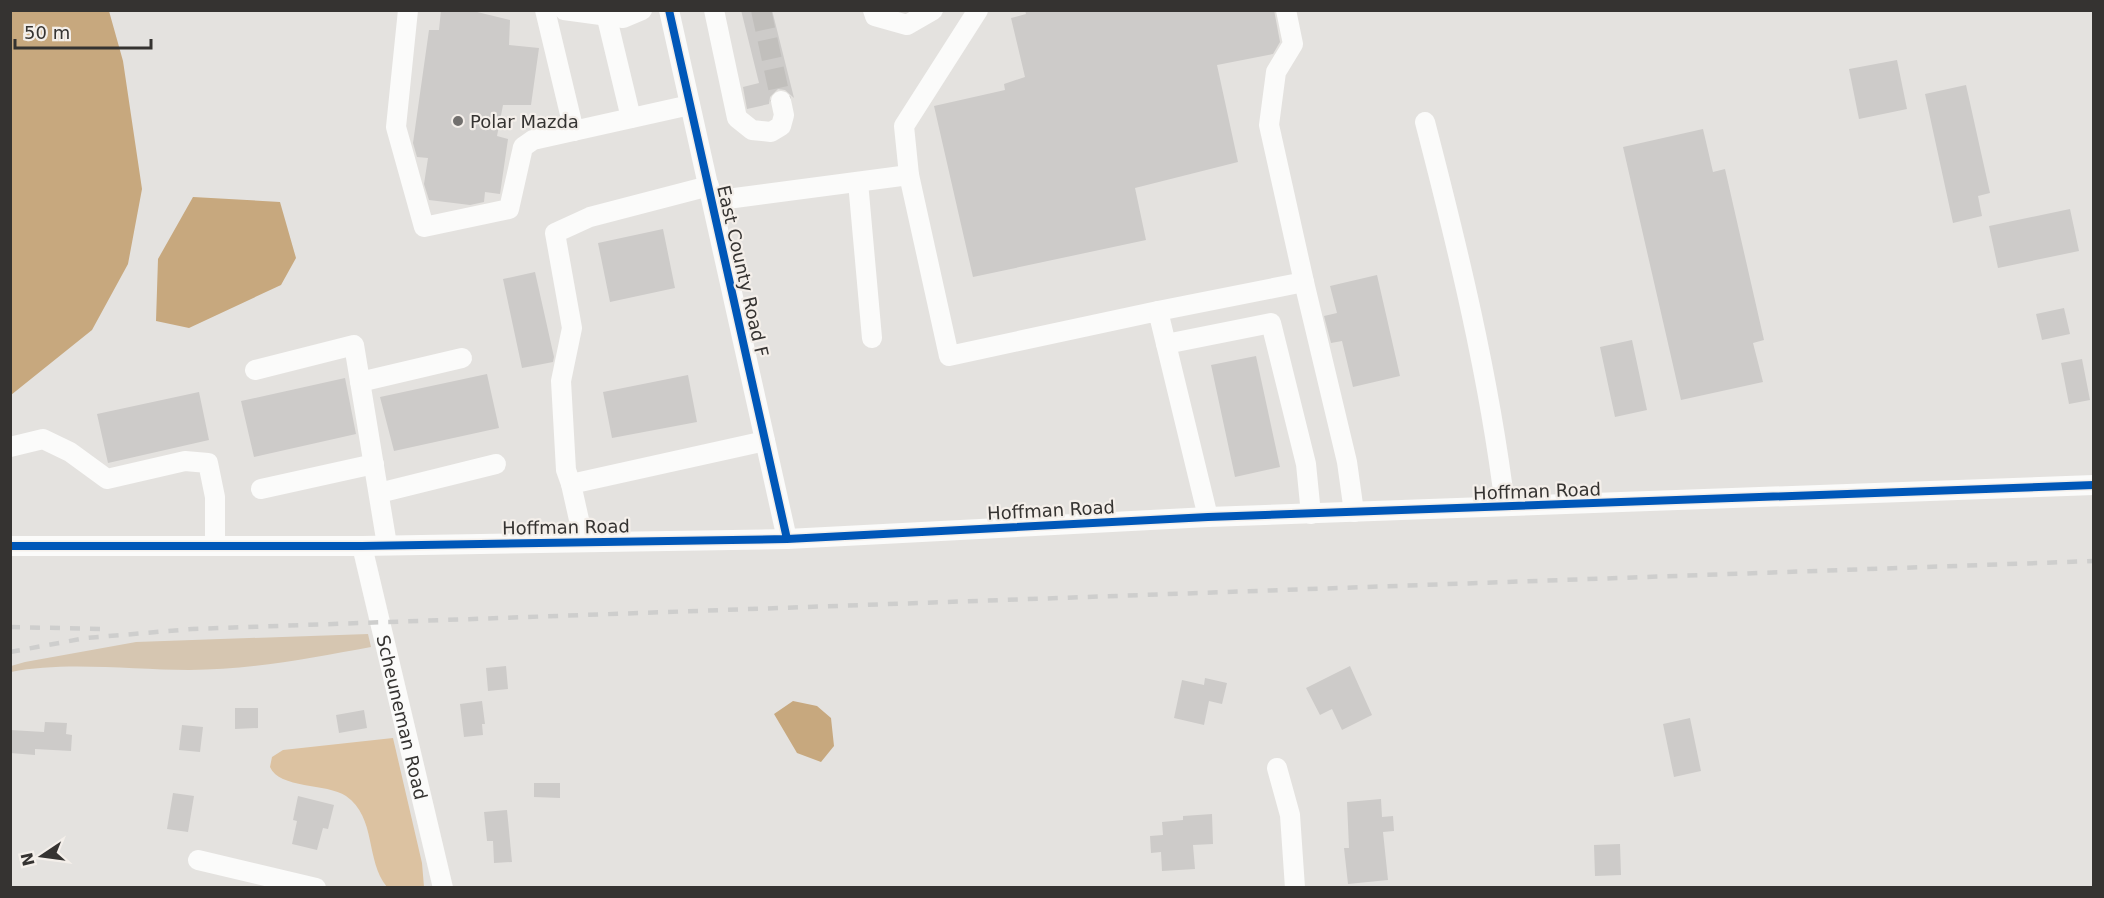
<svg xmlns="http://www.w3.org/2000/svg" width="2104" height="898" viewBox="0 0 2104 898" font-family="'DejaVu Sans',sans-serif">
<rect width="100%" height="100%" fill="#e4e2df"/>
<path fill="#d6c6b1" d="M 368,634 L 371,647 C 311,658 251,670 189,670 C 133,670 65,661 11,672 L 11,666 L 25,662 L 136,642 Z"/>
<path fill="#dcc2a1" d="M 393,738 L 422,863 L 424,887 L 387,887 C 365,860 377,818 346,796 C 327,783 279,789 270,767 L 272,757 L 283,750 Z"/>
<path fill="#c7a87e" d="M 11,10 L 109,11 L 123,61 L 142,189 L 128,264 L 92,330 L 11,395 Z
M 193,197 L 280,202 L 296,258 L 281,285 L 189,328 L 156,321 L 158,259 Z
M 793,701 L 817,706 L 831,718 L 834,746 L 821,762 L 797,753 L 774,714 Z"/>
<path fill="#cdcbc9" d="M 441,10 L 469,10 L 510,20 L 509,45 L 539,48 L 531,105 L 503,105 L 497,136 L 508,139 L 500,194 L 485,192 L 484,202 L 470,205 L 429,200 L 424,184 L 428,158 L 417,157 L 413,143 L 429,30 L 439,30 Z
M 741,10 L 772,10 L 794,98 L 785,90 L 778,89 L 770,97 L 769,104 L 747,109 L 743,87 L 759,83 Z
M 1025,10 L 1274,10 L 1280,42 L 1273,54 L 1217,65 L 1238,162 L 1135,188 L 1146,240 L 973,277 L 934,106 L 1005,90 L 1004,84 L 1025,77 L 1011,18 L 1026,14 Z
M 1897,60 L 1907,109 L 1859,119 L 1849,69 Z
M 1966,85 L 1990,193 L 1978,196 L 1982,216 L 1953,223 L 1925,94 Z
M 1703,129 L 1713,172 L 1725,169 L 1764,340 L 1753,343 L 1763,382 L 1681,400 L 1623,147 Z
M 2070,209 L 2079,251 L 1998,268 L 1989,226 Z
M 663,229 L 675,288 L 610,302 L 598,243 Z
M 535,272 L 554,357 L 553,362 L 522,368 L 503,279 Z
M 1377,275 L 1400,376 L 1353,387 L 1342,341 L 1331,343 L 1324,316 L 1337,313 L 1330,286 Z
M 2064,308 L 2070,334 L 2042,340 L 2036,314 Z
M 1632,340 L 1647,410 L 1615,417 L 1600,347 Z
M 1256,356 L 1280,467 L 1235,477 L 1211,365 Z
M 2082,359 L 2090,400 L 2069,404 L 2061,363 Z
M 487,374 L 499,428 L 394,451 L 380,397 Z
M 688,375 L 697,422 L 612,438 L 603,392 Z
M 345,378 L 356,434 L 254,457 L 241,401 Z
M 199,392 L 209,440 L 108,463 L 97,414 Z
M 506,666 L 508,689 L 488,691 L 486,668 Z
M 1350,666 L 1372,715 L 1342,730 L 1332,709 L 1320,715 L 1306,688 Z
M 1205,678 L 1227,683 L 1222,704 L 1209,701 L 1204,725 L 1174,718 L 1182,680 L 1204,685 Z
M 482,701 L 485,724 L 482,724 L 483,735 L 464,737 L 460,704 Z
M 235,708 L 258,708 L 258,728 L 235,729 Z
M 364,710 L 367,728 L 339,733 L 336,715 Z
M 1690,718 L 1701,771 L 1674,777 L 1663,724 Z
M 45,722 L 67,723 L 66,734 L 72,735 L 71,751 L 35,749 L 35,755 L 10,753 L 10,730 L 44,732 Z
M 182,725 L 203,727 L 200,752 L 179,750 Z
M 534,783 L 560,783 L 560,798 L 534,797 Z
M 173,793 L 194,796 L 188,832 L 167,829 Z
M 298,796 L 334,805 L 328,829 L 323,828 L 317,850 L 292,844 L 297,821 L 293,820 Z
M 1381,799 L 1382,817 L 1393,816 L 1394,831 L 1383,832 L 1388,880 L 1348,884 L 1344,848 L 1349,848 L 1347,802 Z
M 507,810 L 512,862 L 494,863 L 493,841 L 487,841 L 484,812 Z
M 1212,814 L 1213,844 L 1193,845 L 1195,869 L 1162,871 L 1161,852 L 1151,853 L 1150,836 L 1163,835 L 1162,822 L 1183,820 L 1183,816 Z
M 1620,844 L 1621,875 L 1595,876 L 1594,845 Z"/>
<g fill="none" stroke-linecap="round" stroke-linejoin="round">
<path stroke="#c1bfbc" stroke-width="20" stroke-dasharray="20 10" stroke-linecap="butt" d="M 761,10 L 781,101"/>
<g stroke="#fbfbfa" stroke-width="20">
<path d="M 408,10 L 396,127 L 424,227 L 509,209 L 523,147 L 533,140 L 690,105"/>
<path d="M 545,10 L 574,131"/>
<path d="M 564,10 L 623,18 L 642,10"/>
<path d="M 605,10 L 631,118"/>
<path d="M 669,10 L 787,539"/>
<path d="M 714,10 L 737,118 L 752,130 L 771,132 L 781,126 L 784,115 L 781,101"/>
<path d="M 873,10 L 875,16 L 907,25 L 933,10"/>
<path d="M 1286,10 L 1293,44 L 1276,72 L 1269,125 L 1304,282"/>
<path d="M 1425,122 C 1458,249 1489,376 1505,506"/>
<path d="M 909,175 L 904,126 L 978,10"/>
<path d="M 858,182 L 872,338"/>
<path d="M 712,201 L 909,175 L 949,356 L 1158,311 L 1208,517"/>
<path d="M 1158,311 L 1304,282 L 1347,462 L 1354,512"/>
<path d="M 1166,344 L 1271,323 L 1306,464 L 1311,514"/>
<path d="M 255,370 L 354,345 L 387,545"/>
<path d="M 360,382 L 462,358"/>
<path d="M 10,447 L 43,439 L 70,452 L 107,479 L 185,461 L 208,463 L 215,497 L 215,546"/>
<path d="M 571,484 L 566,470 L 561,381 L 572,328 L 555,233 L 590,217 L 709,186"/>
<path d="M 261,489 L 374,464"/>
<path d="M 379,493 L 496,464"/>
<path d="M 584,542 L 571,484 L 765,441"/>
<path d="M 10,546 L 362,546 L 787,539 L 1208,517 L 2094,485"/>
<path id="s1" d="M 362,546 L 443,888"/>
<path d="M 1277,768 L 1290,815 L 1295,888"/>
<path d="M 198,860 L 316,888"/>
</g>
<path stroke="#cececd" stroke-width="4.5" stroke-dasharray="10 10" stroke-linecap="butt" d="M 10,627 L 103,629
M 10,652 L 86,638 L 192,629 L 2094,561"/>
<defs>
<path id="cycleway" d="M 669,10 L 787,539
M 10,546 L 362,546 L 787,539 L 1208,517 L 2094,485"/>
</defs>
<use href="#cycleway" stroke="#f4efea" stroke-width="11"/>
<use href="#cycleway" stroke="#0057b8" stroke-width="8"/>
</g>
<circle fill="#72706e" stroke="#f4efea" stroke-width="2" cx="458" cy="121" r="6"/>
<g text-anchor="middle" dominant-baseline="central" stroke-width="4.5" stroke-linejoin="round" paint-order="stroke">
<g font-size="18" fill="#353331" stroke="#f4efea" text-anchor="start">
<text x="470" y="121">Polar Mazda</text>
</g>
<g font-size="18" fill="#353331" stroke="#f4efea">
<text transform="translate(743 271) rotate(77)">East County Road F</text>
<text transform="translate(1537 491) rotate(-2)">Hoffman Road</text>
<text transform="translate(1051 510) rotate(-3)">Hoffman Road</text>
<text transform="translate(566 527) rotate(-1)">Hoffman Road</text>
<text stroke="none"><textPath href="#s1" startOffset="176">Scheuneman Road</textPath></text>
</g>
</g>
<rect width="2104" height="898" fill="none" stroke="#353331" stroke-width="24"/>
<g transform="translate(42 856) rotate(257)" stroke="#f4efea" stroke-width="4.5" paint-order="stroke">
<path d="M0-4.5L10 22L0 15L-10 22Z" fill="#353331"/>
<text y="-9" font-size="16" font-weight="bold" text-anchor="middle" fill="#353331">N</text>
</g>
<path d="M15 39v9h136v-9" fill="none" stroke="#353331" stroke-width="3"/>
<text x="24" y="39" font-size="18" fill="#353331" stroke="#f4efea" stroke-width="4.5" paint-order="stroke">50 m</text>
</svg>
